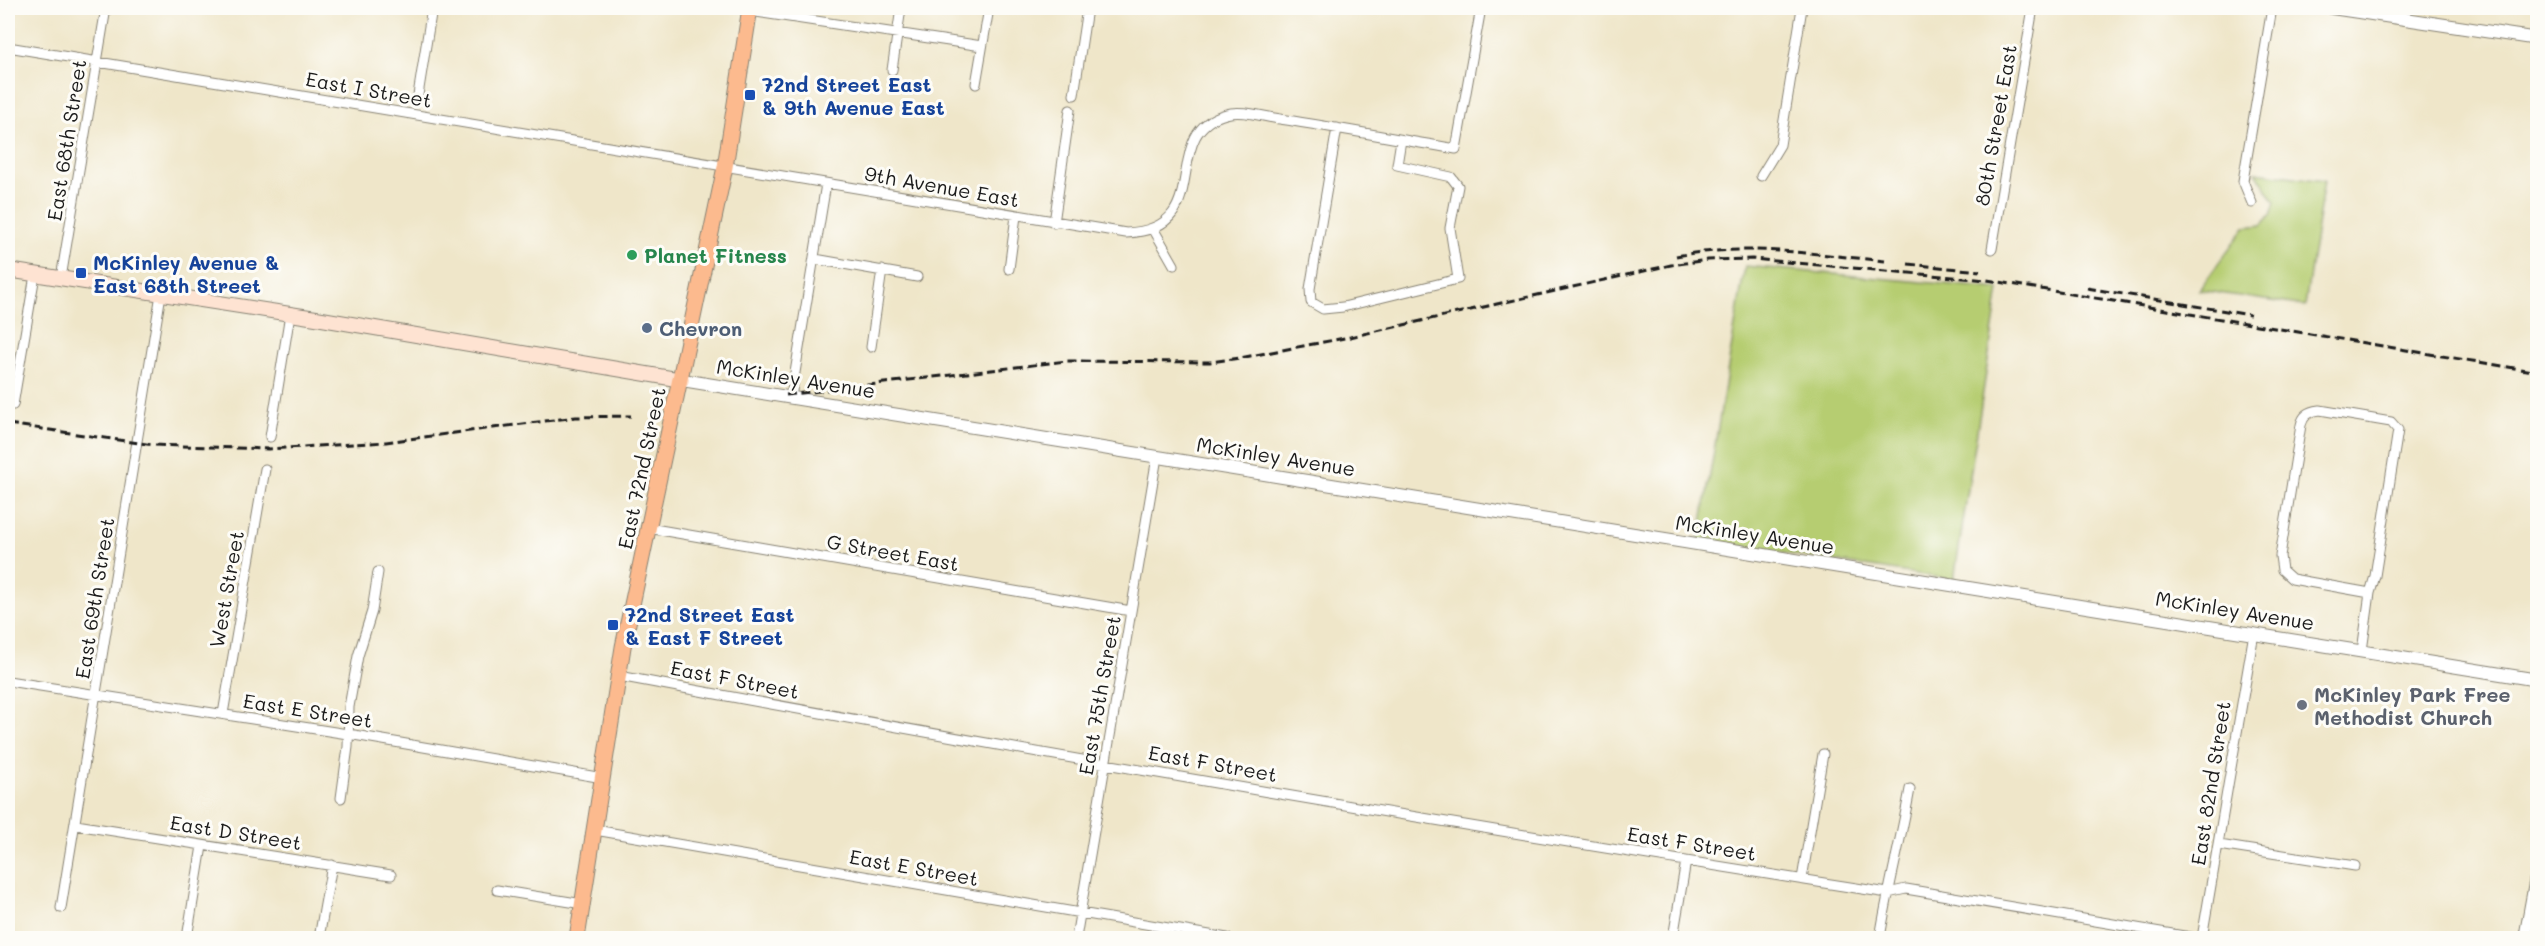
<svg xmlns="http://www.w3.org/2000/svg" width="2545" height="946" viewBox="0 0 2545 946" font-family="Mali,sans-serif">
<rect width="100%" height="100%" fill="#fdfcf7"/>
<filter id="ink" filterUnits="userSpaceOnUse"><feTurbulence type="fractalNoise" baseFrequency=".0167" numOctaves="2"/><feDisplacementMap in="SourceGraphic" scale="12" xChannelSelector="R" yChannelSelector="G"/><feConvolveMatrix kernelMatrix="1 2 1 2 8 2 1 2 1" color-interpolation-filters="sRGB"/></filter>
<filter id="wash" filterUnits="userSpaceOnUse"><feTurbulence type="fractalNoise" baseFrequency=".008" numOctaves="4" result="noise"/><feDisplacementMap in="SourceGraphic" scale="24" xChannelSelector="R" yChannelSelector="G"/><feGaussianBlur stdDeviation="1.35" result="paint"/><feColorMatrix in="noise" values="0 0 0 0 0 0 0 0 0 0 0 0 0 0 0 0 0 1.4 0 .05"/><feComposite in="paint" operator="in"/></filter>
<g filter="url(#wash)">
<rect width="100%" height="100%" fill="#efe6c9"/>
<path fill="#b6cd71" stroke="#697446" stroke-width="1.5" d="M 2256,172 L 2324,181 L 2305,306 L 2199,290 L 2245,227 L 2262,225 L 2271,215 L 2275,202 Z
M 1745,266 L 1999,289 L 1954,580 L 1699,540 Z"/>
</g>
<g filter="url(#ink)">
<g fill="none" stroke-linecap="round" stroke-linejoin="round">
<defs>
<path id="minor" d="M 749,11 L 982,46
M 8,47 L 1126,233 C 1219,229 1156,133 1226,114 C 1241,109 1264,117 1280,119 C 1339,128 1397,139 1456,149 L 1481,8
M 892,70 L 901,8
M 976,84 L 989,8
M 418,95 L 432,8
M 1074,95 L 1086,15 L 1084,8
M 1337,128 L 1310,289 L 1311,302 L 1323,309 L 1343,307 L 1458,279 L 1450,228 L 1458,186 L 1451,177 L 1397,165 L 1401,140
M 1761,176 L 1780,145 L 1802,8
M 2252,203 L 2243,181 L 2272,8
M 1054,223 L 1070,110
M 1154,230 L 1174,265
M 1992,249 L 2033,8
M 815,259 L 917,277
M 1009,269 L 1016,216
M 61,278 L 106,8
M 871,347 L 882,270
M 791,397 L 826,184
M 13,405 L 35,275
M 270,437 L 290,314
M 648,528 L 1131,611
M 2362,651 L 2370,593 L 2375,576 L 2398,430 L 2391,422 L 2385,421 L 2320,410 C 2310,411 2303,415 2301,425 L 2280,556 L 2282,570 L 2292,579 L 2370,593
M 619,676 C 1041,755 1464,827 1888,893 L 1906,889 L 2196,938
M 8,681 L 354,735 L 603,778
M 223,714 L 265,469
M 341,798 L 348,747 L 349,707 L 358,656 L 372,611 L 378,572
M 76,825 L 391,875
M 595,830 L 1227,938
M 2219,845 L 2355,866
M 1802,879 L 1823,754
M 497,890 L 583,904
M 61,908 L 161,294
M 187,938 L 202,846
M 319,938 L 332,865
M 1076,938 L 1157,457
M 1673,938 L 1686,861
M 1880,938 C 1888,888 1901,840 1910,789
M 2202,938 L 2254,633"/>
<path id="tertiary" d="M 2332,8 L 2538,39
M 682,380 L 2538,680
M 2525,938 L 2538,867"/>
<path id="secondary" d="M 8,270 L 316,318 L 682,380"/>
<path id="primary" d="M 577,938 L 623,647 L 725,167 L 750,8"/>
</defs>
<use href="#minor" stroke="#868172" stroke-width="11"/>
<use href="#tertiary" stroke="#868172" stroke-width="14"/>
<use href="#secondary" stroke="#868172" stroke-width="16"/>
<use href="#primary" stroke="#868172" stroke-width="17"/>
<use href="#minor" stroke="#fff" stroke-width="9"/>
<use href="#tertiary" stroke="#fff" stroke-width="12"/>
<use href="#secondary" stroke="#fee3d2" stroke-width="14"/>
<use href="#primary" stroke="#fcba8e" stroke-width="15"/>
<path stroke="#1c1c1c" stroke-width="3" stroke-dasharray="9 4.5" stroke-linecap="butt" d="M 1676,256 C 1745,243 1815,254 1885,261
M 1908,264 L 1980,271
M 2087,288 L 2250,315
M 786,395 L 1066,361 L 1210,362 L 1240,358 L 1350,337 L 1671,265 L 1708,260 L 1752,259 L 1987,280 L 2538,372
M 8,424 L 153,445 L 268,449 L 386,442 L 576,417 L 631,416"/>
</g>
</g>
<g fill="#1a4fb4" stroke="#fdfcf7" stroke-width="2">
<rect x="744" y="89" width="12" height="12" rx="3"/>
<rect x="75" y="267" width="12" height="12" rx="3"/>
<rect x="607" y="619" width="12" height="12" rx="3"/>
</g>
<circle fill="#2e9e5b" stroke="#fdfcf7" stroke-width="2" cx="632" cy="255" r="6"/>
<circle fill="#5c6f8a" stroke="#fdfcf7" stroke-width="2" cx="647" cy="328" r="6"/>
<circle fill="#6b7280" stroke="#fdfcf7" stroke-width="2" cx="2302" cy="705" r="6"/>
<g text-anchor="middle" dominant-baseline="central" stroke-width="6" stroke-linejoin="round" paint-order="stroke">
<g font-size="20" font-weight="bold" fill="#164399" stroke="#fdfcf7" text-anchor="start">
<text x="762" y="84">72nd Street East<tspan x="762" dy="23">&amp; 9th Avenue East</tspan></text>
<text x="93" y="262">McKinley Avenue &amp;<tspan x="93" dy="23">East 68th Street</tspan></text>
<text x="625" y="614">72nd Street East<tspan x="625" dy="23">&amp; East F Street</tspan></text>
</g>
<g font-size="20" fill="#1c1c1c" stroke="#fdfcf7">
<text transform="translate(369 89) rotate(10)">East I Street</text>
<text transform="translate(1995 125) rotate(-80)">80th Street East</text>
<text transform="translate(66 140) rotate(-81)">East 68th Street</text>
<text transform="translate(942 186) rotate(10)">9th Avenue East</text>
<text transform="translate(796 378) rotate(9)">McKinley Avenue</text>
<text transform="translate(1276 456) rotate(9)">McKinley Avenue</text>
<text transform="translate(641 468) rotate(-78)">East 72nd Street</text>
<text transform="translate(1755 534) rotate(9)">McKinley Avenue</text>
<text transform="translate(893 552) rotate(10)">G Street East</text>
<text transform="translate(226 589) rotate(-80)">West Street</text>
<text transform="translate(94 598) rotate(-81)">East 69th Street</text>
<text transform="translate(2235 610) rotate(9)">McKinley Avenue</text>
<text transform="translate(735 679) rotate(11)">East F Street</text>
<text transform="translate(1099 695) rotate(-80)">East 75th Street</text>
<text transform="translate(308 710) rotate(9)">East E Street</text>
<text transform="translate(1213 763) rotate(10)">East F Street</text>
<text transform="translate(2210 783) rotate(-81)">East 82nd Street</text>
<text transform="translate(236 832) rotate(9)">East D Street</text>
<text transform="translate(1692 843) rotate(9)">East F Street</text>
<text transform="translate(914 867) rotate(10)">East E Street</text>
</g>
<g font-size="20" font-weight="bold" fill="#27864d" stroke="#fdfcf7" text-anchor="start">
<text x="644" y="255">Planet Fitness</text>
</g>
<g font-size="20" font-weight="bold" fill="#4e5e75" stroke="#fdfcf7" text-anchor="start">
<text x="659" y="328">Chevron</text>
</g>
<g font-size="20" font-weight="bold" fill="#5b616d" stroke="#fdfcf7" text-anchor="start">
<text x="2314" y="694">McKinley Park Free<tspan x="2314" dy="23">Methodist Church</tspan></text>
</g>
</g>
<rect width="2545" height="946" fill="none" stroke="#fdfcf7" stroke-width="30"/>
</svg>
